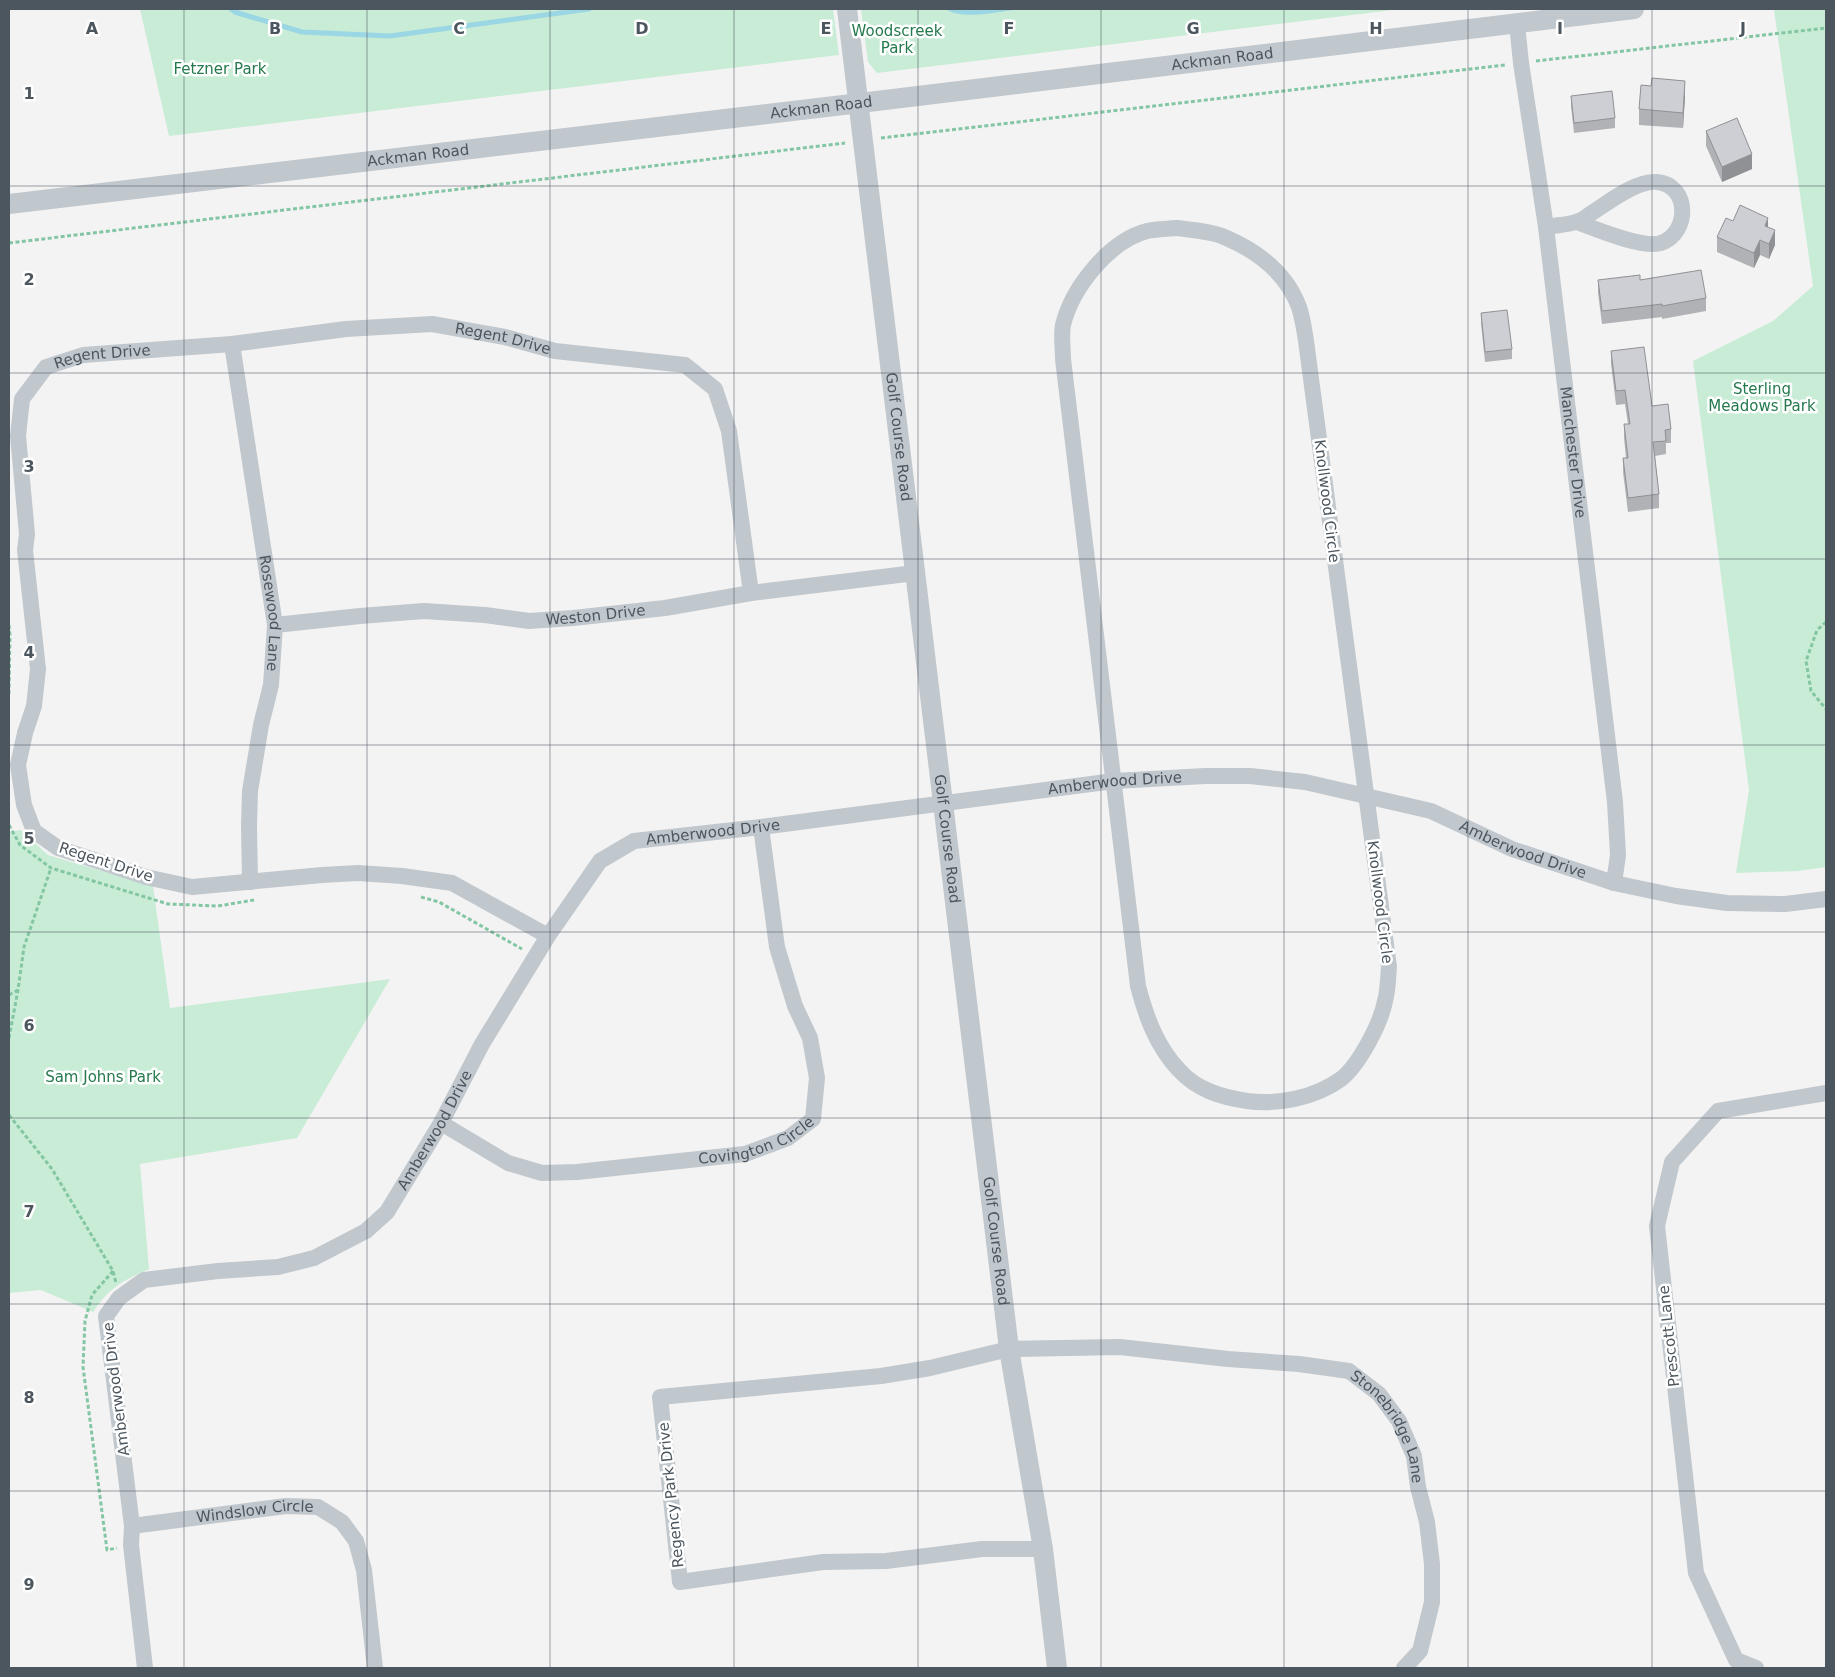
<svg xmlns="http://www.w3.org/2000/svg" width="1835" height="1677" viewBox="0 0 1835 1677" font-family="'DejaVu Sans',sans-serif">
<rect width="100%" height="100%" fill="#f4f3f3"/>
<path fill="#c8ecd5" d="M 140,9 L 833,9 L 839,55 L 169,136 Z
M 861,9 L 1401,9 L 877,73 L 868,62 Z
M 1784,9 L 1826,9 L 1826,867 L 1798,871 L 1736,873 L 1749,790 L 1693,361 L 1773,321 L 1813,286 L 1774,10 Z
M 21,830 L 48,855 L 153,886 L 170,1008 L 390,979 L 297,1138 L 140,1164 L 149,1269 C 122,1281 110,1287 93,1312 L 41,1290 L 9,1293 L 9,832 Z"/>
<path fill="#9ad6e3" d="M 946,9 L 1020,9 C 1001,11 962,21 946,9 Z"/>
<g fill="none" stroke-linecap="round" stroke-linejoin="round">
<path stroke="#9ad6e3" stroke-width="5" d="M 231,9 L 235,12 L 302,32 L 390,36 L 589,9"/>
<path stroke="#83c6a3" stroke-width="3" stroke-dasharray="4 2.5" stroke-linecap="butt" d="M 1536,61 L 1826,28
M 881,138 L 1505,65
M 9,243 L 845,143
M 1826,622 L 1817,630 L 1806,661 L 1811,691 L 1826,709
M 9,625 L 10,635 L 9,694
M 9,825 L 20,845 L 51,868 L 168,904 L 218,906 L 254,900
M 421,897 L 439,902 L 522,949
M 9,995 L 18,990
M 9,1038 L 18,990 L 24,947 L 51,868
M 9,1115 L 52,1169 L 113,1271 L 116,1283
M 113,1271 L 92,1295 L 85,1321 L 83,1367 L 107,1550 L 117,1548"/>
<g stroke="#c0c7cd" stroke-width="16">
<path id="s1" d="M 1517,24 L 1521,63 L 1546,227 L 1615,802 L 1618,855 L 1614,883"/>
<path d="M 1546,227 C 1556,225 1567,225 1576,222 C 1582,221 1588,216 1593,212 C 1609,202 1637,180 1657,182 C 1690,185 1690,233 1661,243 C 1643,249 1596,229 1577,222"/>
<path d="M 1177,228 C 1192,230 1209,231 1222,236 C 1256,250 1286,272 1299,307 C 1304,323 1306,340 1308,356 L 1389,967 C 1388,978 1388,990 1385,1001 C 1381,1023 1359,1065 1341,1079 C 1315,1098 1278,1105 1247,1101 C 1221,1097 1197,1090 1179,1070 C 1157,1047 1146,1017 1138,986 L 1063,359 C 1063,348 1061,335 1063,325 C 1072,288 1109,241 1147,231 C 1156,229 1167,229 1177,228 Z"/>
<path id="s2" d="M 232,344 L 275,625 L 271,685 L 261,725 L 250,791 L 249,825 L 250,882"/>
<path id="s3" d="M 275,625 L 360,616 L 424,611 L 485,615 L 529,621 L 573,618 L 665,608 L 751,593 L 915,573"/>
<path id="s4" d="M 548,936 L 452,883 L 402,876 L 358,873 L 322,875 L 192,887 L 146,877 L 58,848 L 34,831 L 24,805 L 18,765 L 25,733 L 34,706 L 38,669 L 25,550 L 27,534 L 18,436 L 22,399 L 46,367 L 83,355 L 232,344 L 346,329 L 432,324 L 505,337 L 555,351 L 685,365 L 715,389 L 729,431 L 751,593"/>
<path id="s5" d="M 441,1123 L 508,1163 L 542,1173 L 577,1172 L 745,1154 L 788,1138 L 813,1119 L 817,1078 L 810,1038 L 795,1006 L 777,947 L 761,827"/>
<path id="s6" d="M 132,1526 L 286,1506 L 318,1507 L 342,1522 L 356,1541 L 364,1570 L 375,1668"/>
<path id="s7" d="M 1043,1549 L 982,1549 L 886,1561 L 823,1562 L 680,1582 L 660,1397 L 881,1376 L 930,1368 L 1009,1349 L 1120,1347 L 1228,1359 L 1299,1364 L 1349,1371 L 1379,1394 L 1399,1421 L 1414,1456 L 1418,1487 L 1427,1522 L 1432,1564 L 1432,1602 L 1420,1651 L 1404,1668"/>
<path id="s8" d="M 145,1668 L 131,1545 L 132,1526 L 106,1316 L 119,1298 L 144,1280 L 218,1271 L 278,1267 L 314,1258 L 366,1231 L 387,1212 L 441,1123 L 482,1044 L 548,936 L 600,861 L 634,841 L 761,827 L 1114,781 L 1205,776 L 1250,776 L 1305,782 L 1431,811 L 1512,849 L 1614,883 L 1676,896 L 1727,903 L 1785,904 L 1826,899"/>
<path d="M 1756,1668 L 1736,1660 L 1696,1573 L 1657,1226 L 1672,1162 L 1718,1111 L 1826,1093"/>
</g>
<g stroke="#c0c7cd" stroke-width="20">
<path id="s9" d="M 847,9 L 1009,1349 L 1043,1549 L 1057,1668"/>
<path id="s10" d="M 9,204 L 860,103 L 1634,9"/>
</g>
</g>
<path fill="#b0b2b6" d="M 1651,86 L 1685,96 L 1683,128 L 1639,125 L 1639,109 Z
M 1571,96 L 1615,118 L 1615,128 L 1574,133 L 1571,106 Z
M 1706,131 L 1752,169 L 1722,182 L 1706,146 Z
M 1733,221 L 1768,227 L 1775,245 L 1769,259 L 1760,255 L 1754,268 L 1717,252 L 1717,237 Z
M 1598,280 L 1640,280 L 1706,298 L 1706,311 L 1662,319 L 1662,317 L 1602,324 L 1598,293 Z
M 1481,313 L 1512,349 L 1512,359 L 1485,362 L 1481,323 Z
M 1611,351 L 1652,406 L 1671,429 L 1671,443 L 1666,443 L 1666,454 L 1655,456 L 1659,494 L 1659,508 L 1628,512 L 1623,472 L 1623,458 L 1626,458 L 1624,438 L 1624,424 L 1628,424 L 1625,404 L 1616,405 L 1611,364 Z"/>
<path fill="#909194" d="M 1685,81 L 1685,96 L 1683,128 L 1683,113 Z
M 1752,154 L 1752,169 L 1722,182 L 1722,167 Z
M 1768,218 L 1768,233 L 1765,226 Z
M 1775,230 L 1775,245 L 1769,259 L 1769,244 Z
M 1760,240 L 1760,255 L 1754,268 L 1754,253 Z"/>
<path fill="#cdcfd4" stroke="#909194" d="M 1652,78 L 1685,81 L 1683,113 L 1639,109 L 1641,85 L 1651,86 Z
M 1612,91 L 1615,118 L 1574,123 L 1571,96 Z
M 1737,118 L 1752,154 L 1722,167 L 1706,131 Z
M 1740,205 L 1768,218 L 1765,226 L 1775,230 L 1769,244 L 1760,240 L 1754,253 L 1717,237 L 1726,218 L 1733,221 Z
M 1701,270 L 1706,298 L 1662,306 L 1662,304 L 1602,311 L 1598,280 L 1640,275 L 1640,280 Z
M 1507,310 L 1512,349 L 1485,352 L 1481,313 Z
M 1644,347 L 1652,406 L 1668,404 L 1671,429 L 1665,430 L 1666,441 L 1653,442 L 1659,494 L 1628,498 L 1623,458 L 1628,458 L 1624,424 L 1630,424 L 1625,390 L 1616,391 L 1611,351 Z"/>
<path fill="none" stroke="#4c565e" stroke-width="1" stroke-opacity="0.55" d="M 184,9 L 184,1668M 367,9 L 367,1668M 550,9 L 550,1668M 734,9 L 734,1668M 918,9 L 918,1668M 1101,9 L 1101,1668M 1284,9 L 1284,1668M 1468,9 L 1468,1668M 1652,9 L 1652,1668M 9,186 L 1826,186M 9,373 L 1826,373M 9,559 L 1826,559M 9,745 L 1826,745M 9,932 L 1826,932M 9,1118 L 1826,1118M 9,1304 L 1826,1304M 9,1491 L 1826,1491"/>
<g text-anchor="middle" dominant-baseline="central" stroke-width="5" stroke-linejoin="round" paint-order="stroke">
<g font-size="15" fill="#23794c" stroke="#fff">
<text x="897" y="31">Woodscreek<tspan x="897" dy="17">Park</tspan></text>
<text x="220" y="69">Fetzner Park</text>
<text x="1762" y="389">Sterling<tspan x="1762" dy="17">Meadows Park</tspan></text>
<text x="103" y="1077">Sam Johns Park</text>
</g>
<g font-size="15" fill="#4c565e" stroke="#fff">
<text stroke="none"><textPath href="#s10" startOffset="1222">Ackman Road</textPath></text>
<text stroke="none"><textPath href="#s10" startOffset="818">Ackman Road</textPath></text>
<text stroke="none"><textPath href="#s10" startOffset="412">Ackman Road</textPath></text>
<text stroke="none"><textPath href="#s4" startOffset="1480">Regent Drive</textPath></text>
<text stroke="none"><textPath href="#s4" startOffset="1076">Regent Drive</textPath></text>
<text stroke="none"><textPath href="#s9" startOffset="431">Golf Course Road</textPath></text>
<text stroke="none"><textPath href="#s1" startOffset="432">Manchester Drive</textPath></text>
<text transform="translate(1327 501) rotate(83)">Knollwood Circle</text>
<text stroke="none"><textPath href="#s2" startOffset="272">Rosewood Lane</textPath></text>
<text stroke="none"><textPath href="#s3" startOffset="322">Weston Drive</textPath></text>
<text stroke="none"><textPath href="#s8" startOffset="1601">Amberwood Drive</textPath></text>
<text stroke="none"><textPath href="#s8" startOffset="1196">Amberwood Drive</textPath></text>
<text stroke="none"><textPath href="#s9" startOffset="836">Golf Course Road</textPath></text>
<text stroke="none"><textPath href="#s8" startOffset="2021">Amberwood Drive</textPath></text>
<text transform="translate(106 862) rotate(18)">Regent Drive</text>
<text transform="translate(1380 902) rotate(83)">Knollwood Circle</text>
<text stroke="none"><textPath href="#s8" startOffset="761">Amberwood Drive</textPath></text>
<text stroke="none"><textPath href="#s5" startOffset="332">Covington Circle</textPath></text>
<text stroke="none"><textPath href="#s9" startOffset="1241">Golf Course Road</textPath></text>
<text transform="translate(1669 1336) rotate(-96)">Prescott Lane</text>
<text transform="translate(116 1389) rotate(-97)">Amberwood Drive</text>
<text stroke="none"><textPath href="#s7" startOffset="1316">Stonebridge Lane</textPath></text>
<text transform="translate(671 1495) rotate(-96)">Regency Park Drive</text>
<text stroke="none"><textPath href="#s6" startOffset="124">Windslow Circle</textPath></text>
</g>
</g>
<g font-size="16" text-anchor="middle" font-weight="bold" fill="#4c565e" stroke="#fff" stroke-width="5" stroke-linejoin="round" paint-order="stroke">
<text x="92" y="34">A</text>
<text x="275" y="34">B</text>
<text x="459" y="34">C</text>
<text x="642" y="34">D</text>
<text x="826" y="34">E</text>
<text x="1009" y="34">F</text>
<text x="1193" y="34">G</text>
<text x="1376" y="34">H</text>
<text x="1560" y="34">I</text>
<text x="1743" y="34">J</text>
<text x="29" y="99">1</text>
<text x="29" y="285">2</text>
<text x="29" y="472">3</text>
<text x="29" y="658">4</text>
<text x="29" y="844">5</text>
<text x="29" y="1031">6</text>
<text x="29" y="1217">7</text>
<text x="29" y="1403">8</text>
<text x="29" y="1590">9</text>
</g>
<rect width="1835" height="1677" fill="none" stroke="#4c565e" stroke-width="20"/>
</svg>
